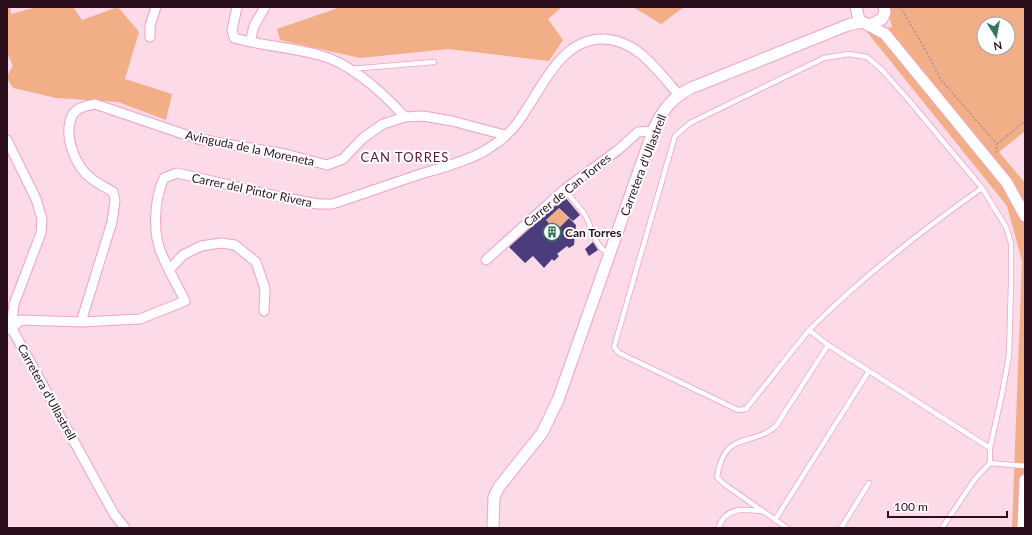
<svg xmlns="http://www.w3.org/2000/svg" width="1032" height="535" viewBox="0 0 1032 535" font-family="Lato,sans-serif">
<rect width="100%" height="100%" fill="#fcdae8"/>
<path fill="#f2ae87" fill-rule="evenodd" d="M 7,7 L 10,7 L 11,14 L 37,7 L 73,7 L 82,20 L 118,7 L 139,32 L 125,79 L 172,94 L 166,120 L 118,102 L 56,98 L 13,88 C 6,78 6,76 13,66 L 7,53 Z
M 341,7 L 562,7 L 548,19 L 563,40 L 549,61 L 448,49 L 360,58 L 280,40 L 277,29 Z
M 633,7 L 684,7 L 661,24 Z
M 887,7 L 1025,7 L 1025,131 L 999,152 L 1025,183 L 1025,528 L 1012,528 L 1022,261 L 1007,206 L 867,32 L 892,27 ZM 984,24 L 1008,24 L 1008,48 L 984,48 Z
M 559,208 L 569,218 L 556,231 L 546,220 Z"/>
<path fill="#4b3d7d" d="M 565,197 L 580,215 L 573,221 L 559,208 L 546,220 L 556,231 L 569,218 L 576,225 L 574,245 L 569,248 L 567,246 L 557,254 L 559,256 L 554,261 L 552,259 L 544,268 L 533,256 L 525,263 L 509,247 Z
M 593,242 L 598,250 L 589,256 L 585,249 Z"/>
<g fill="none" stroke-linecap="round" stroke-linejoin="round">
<defs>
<path id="service" d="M 350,69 L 434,62
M 982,188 C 921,231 862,277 809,330 L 828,345 L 990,448
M 565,189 C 571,199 580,206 586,217 C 593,230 594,246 609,254
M 809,330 L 746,409 L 738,410 L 619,353 L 614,347 L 675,136 L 690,123 L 824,58 L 849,54 L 867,57 L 882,70 L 907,98 L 982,188 L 1006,227 L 1011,243 L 1011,283 L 1009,355 L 1002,394 L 990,448 L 990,463 L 975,479 L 942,528
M 990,463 L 1025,466
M 775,520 L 869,371
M 718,528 C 726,507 742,509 761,511
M 787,528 L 724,484 L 717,477 C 725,428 752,448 776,426 L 828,345
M 841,528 L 869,483"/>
<path id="minor" d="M 237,7 L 232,30 L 234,38 C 262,46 291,47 319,55 C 350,63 383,93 405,117
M 150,37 L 150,26 L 156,7
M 250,42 L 254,26 L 265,7
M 7,140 L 36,199 L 42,219 L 41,233 L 14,304 L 11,330
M 486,260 L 565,189 L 618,150 L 638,132 L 653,131
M 170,269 L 183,255 L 201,246 L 221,243 L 235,245 L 256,262 L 265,289 L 264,311
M 81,322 L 112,222 L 115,200 L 113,192 C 107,188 98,184 92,179 C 75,167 62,134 73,114 C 77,107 87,106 95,104 L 198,139 L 285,154 L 327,165 L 343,159 L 363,138 L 383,124 L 405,117 L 423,116 L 452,121 L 505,135
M 125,528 L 114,514 L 12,329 L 20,320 L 81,322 L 140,319 L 185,301 C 178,286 169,272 163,257 C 152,235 154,200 164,178 L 177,173 L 281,197 L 318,204 L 332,204 C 363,194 393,183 424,173 C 442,168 474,159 489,148 C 499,142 511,132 518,122 C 540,93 558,41 600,39 C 636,38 657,70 678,94"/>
<path id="tertiary" d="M 856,7 L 859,20 L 885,34 L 1007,183 L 1025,216
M 870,25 L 882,19 L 885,12 L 884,7
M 493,528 L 494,497 L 499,487 L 542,433 L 558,400 L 653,131 C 662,111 671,98 691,88 L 848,25 L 862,22
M 1023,528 L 1025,480"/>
</defs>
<use href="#service" stroke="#f1a1c5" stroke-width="6"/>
<use href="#minor" stroke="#f1a1c5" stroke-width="11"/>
<use href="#tertiary" stroke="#f1a1c5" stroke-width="13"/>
<path stroke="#af8f9d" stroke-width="1.5" stroke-dasharray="2 2" stroke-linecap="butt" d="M 900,7 L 924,47 L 941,80 L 997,144 L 996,155
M 997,144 L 1025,121"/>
<use href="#service" stroke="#fff" stroke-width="4.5"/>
<use href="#minor" stroke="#fff" stroke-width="9"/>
<use href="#tertiary" stroke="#fff" stroke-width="11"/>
</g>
<defs>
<symbol id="building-ring" viewBox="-11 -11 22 22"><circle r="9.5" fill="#fff" stroke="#357461" stroke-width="1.5"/><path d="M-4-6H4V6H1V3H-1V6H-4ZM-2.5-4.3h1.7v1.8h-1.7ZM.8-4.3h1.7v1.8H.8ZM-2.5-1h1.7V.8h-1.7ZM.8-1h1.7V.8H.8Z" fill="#357461"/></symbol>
</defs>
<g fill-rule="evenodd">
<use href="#building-ring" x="542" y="222" width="20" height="20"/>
</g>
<g text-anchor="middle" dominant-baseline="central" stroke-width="4" stroke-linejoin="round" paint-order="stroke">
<g font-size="12" fill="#2c0f1d" stroke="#fff">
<text transform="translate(250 148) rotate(12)">Avinguda de la Moreneta</text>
<text transform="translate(643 165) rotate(-69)">Carretera d'Ullastrell</text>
<text transform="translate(252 190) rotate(12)">Carrer del Pintor Rivera</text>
<text transform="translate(567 190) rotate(-39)">Carrer de Can Torres</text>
<text transform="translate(47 392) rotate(61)">Carretera d'Ullastrell</text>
</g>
<g font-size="12" font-weight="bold" fill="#2c0f1d" stroke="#fff" text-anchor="start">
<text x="565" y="232">Can Torres</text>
</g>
<g font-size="13" letter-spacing="1" fill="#5b183c" stroke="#fff">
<text x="405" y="157">CAN TORRES</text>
</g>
</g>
<rect width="1032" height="535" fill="none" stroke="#2c0f1d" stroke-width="16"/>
<g transform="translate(996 36) rotate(169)"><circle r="19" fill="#ffffff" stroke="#ab9fa5"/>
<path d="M0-3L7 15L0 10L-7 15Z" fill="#357461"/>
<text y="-6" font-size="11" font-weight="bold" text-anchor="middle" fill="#2c0f1d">N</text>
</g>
<path d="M888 511v6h119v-6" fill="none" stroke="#2c0f1d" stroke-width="2"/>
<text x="894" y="511" font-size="12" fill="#2c0f1d" stroke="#ffffff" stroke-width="3" paint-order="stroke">100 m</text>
</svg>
